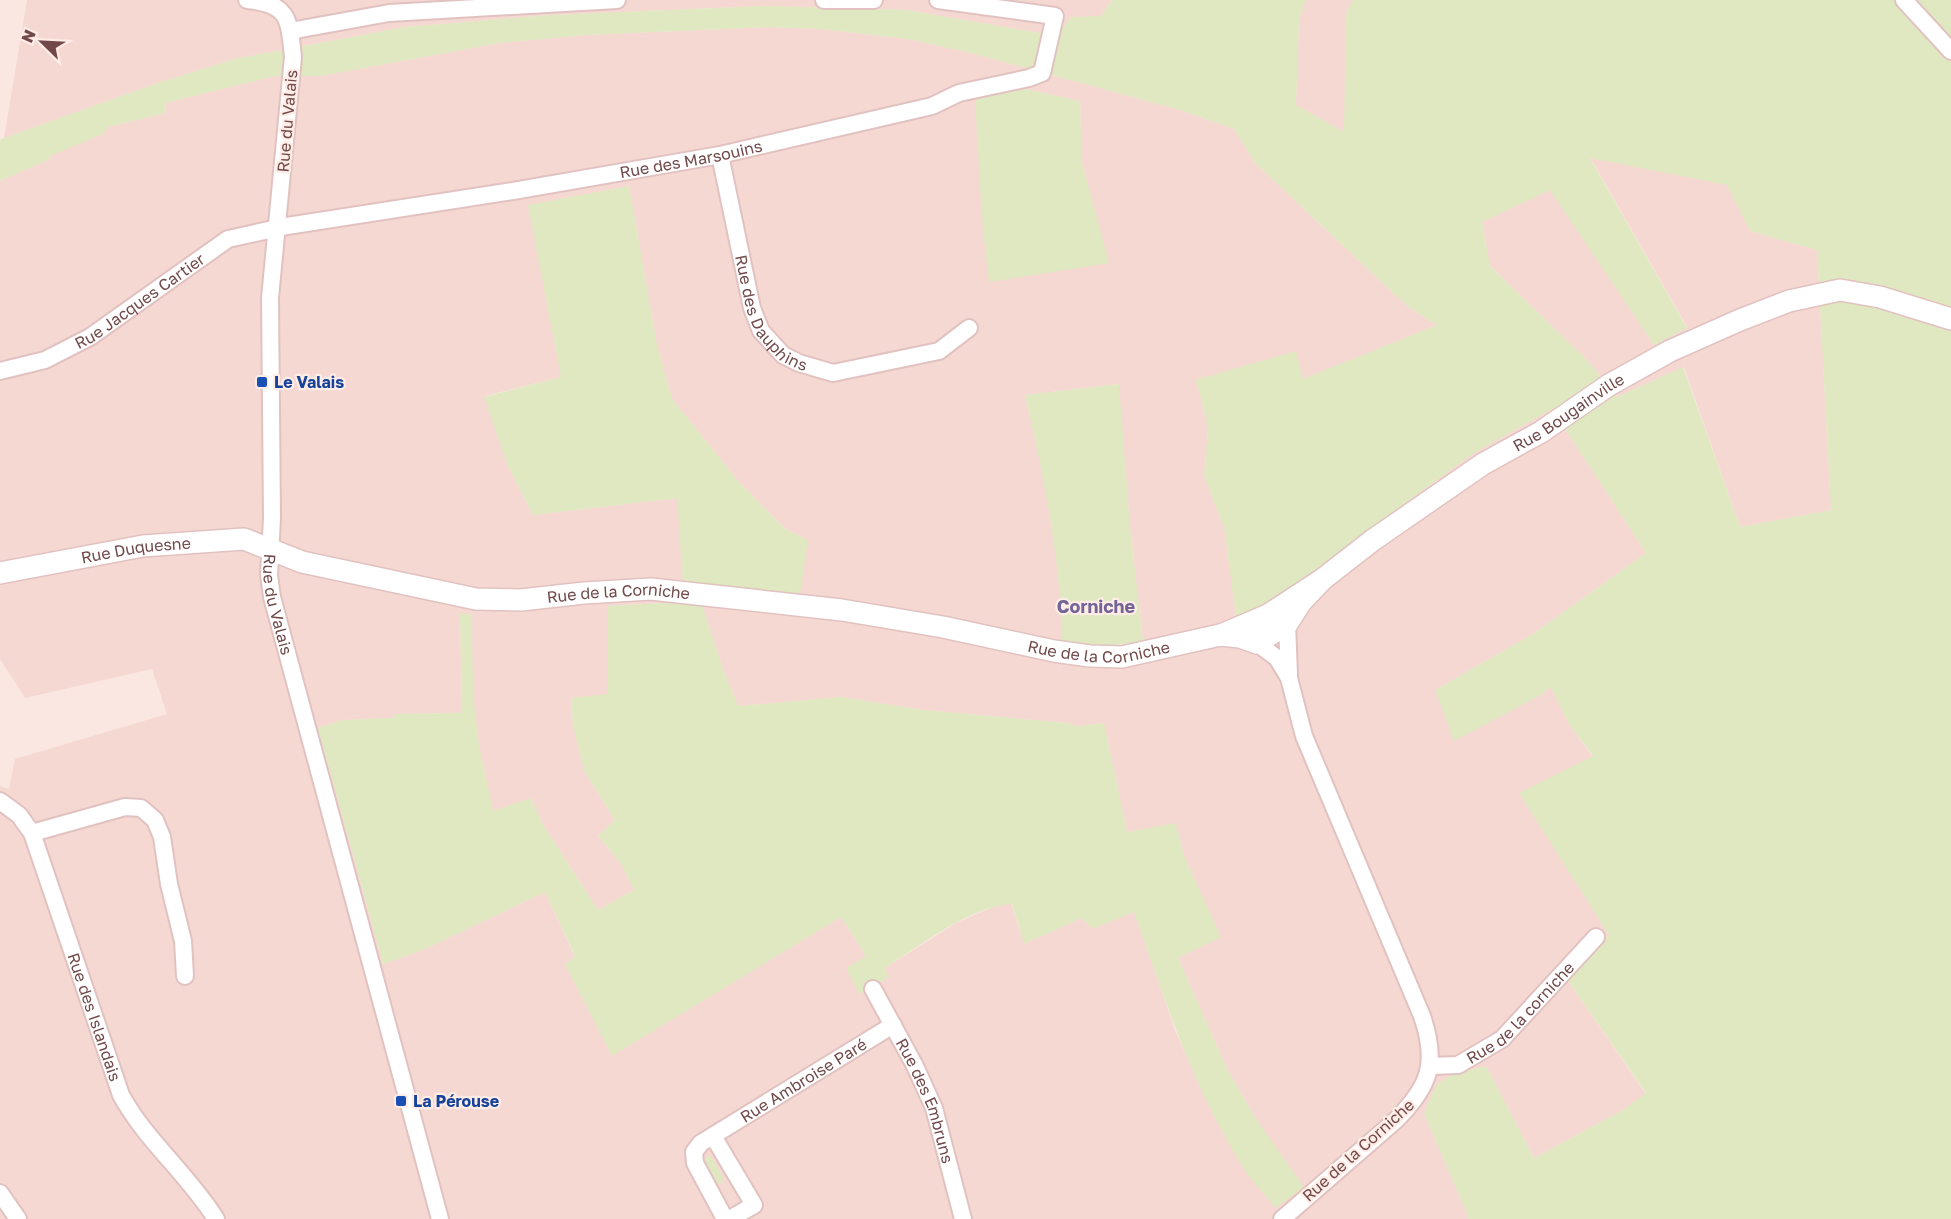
<svg xmlns="http://www.w3.org/2000/svg" width="1951" height="1219" viewBox="0 0 1951 1219" font-family="'Golos Text',sans-serif">
<rect width="100%" height="100%" fill="#fbe7e1"/>
<path fill="#f5d8d2" fill-rule="evenodd" d="M 27,0 L 1112,0 L 1101,16 L 1057,36 L 905,10 L 765,6 L 551,15 L 405,27 L 234,59 L 152,85 L 4,138 Z
M 1306,0 L 1352,0 L 1346,15 L 1345,133 L 1296,105 L 1299,19 Z
M 768,27 L 820,29 L 908,39 L 971,53 L 1180,110 L 1234,129 L 1255,163 L 1407,306 L 1437,325 L 1302,380 L 1296,351 L 1200,393 L 1208,430 L 1204,476 L 1224,527 L 1236,617 L 1321,569 L 1368,530 L 1474,453 L 1552,409 L 1646,553 L 1533,634 L 1435,690 L 1541,695 L 1551,687 L 1570,726 L 1593,757 L 1520,793 L 1609,935 L 1566,978 L 1646,1094 L 1623,1110 L 1534,1158 L 1486,1066 L 1453,1074 L 1437,1085 L 1424,1113 L 1469,1219 L 0,1219 L 0,786 L 9,789 L 15,759 L 167,714 L 152,669 L 25,698 L 0,659 L 0,181 L 50,159 L 50,156 L 108,127 L 166,113 L 165,103 L 276,76 L 320,76 L 500,43 L 587,35 ZM 1026,89 L 1080,101 L 1082,163 L 1108,263 L 975,99 ZM 629,186 L 657,345 L 672,399 L 739,482 L 784,528 L 808,540 L 677,498 L 533,515 L 507,464 L 485,396 L 561,377 L 529,205 ZM 1118,384 L 1130,527 L 1143,641 L 1122,645 L 1096,647 L 1062,645 L 1062,601 L 1052,528 L 1043,474 L 1025,395 ZM 664,603 L 702,605 L 723,669 L 738,706 L 841,697 L 923,710 L 1067,723 L 1078,726 L 1104,723 L 1127,832 L 1176,824 L 1184,856 L 1220,937 L 1178,958 L 1228,1071 L 1256,1119 L 1245,1170 L 1207,1102 L 1175,1030 L 1134,911 L 1092,929 L 1082,918 L 1024,944 L 1011,903 L 998,905 L 956,923 L 885,968 L 887,978 L 866,956 L 841,917 L 613,1055 L 565,964 L 575,957 L 545,892 L 425,949 L 383,964 L 318,728 L 343,720 L 393,718 L 394,714 L 462,713 L 460,614 L 479,746 L 493,812 L 531,798 L 543,825 L 598,910 L 634,890 L 621,864 L 598,836 L 615,820 L 584,771 L 573,725 L 571,698 L 607,695 L 608,606 Z
M 1590,157 L 1728,185 L 1750,231 L 1817,250 L 1831,510 L 1740,527 L 1684,367 L 1617,397 L 1587,360 L 1490,266 L 1482,222 L 1550,189 L 1654,345 L 1687,327 Z"/>
<path fill="#dfe8c0" fill-rule="evenodd" d="M 1112,0 L 1306,0 L 1299,19 L 1296,105 L 1344,132 L 1346,15 L 1352,0 L 1951,0 L 1951,1219 L 1469,1219 L 1424,1113 L 1436,1085 L 1453,1074 L 1486,1066 L 1534,1158 L 1623,1110 L 1646,1093 L 1566,978 L 1609,935 L 1519,793 L 1593,756 L 1570,726 L 1551,687 L 1541,695 L 1454,741 L 1435,690 L 1533,634 L 1646,553 L 1552,409 L 1474,453 L 1368,530 L 1321,568 L 1273,602 L 1236,617 L 1224,527 L 1204,476 L 1208,430 L 1200,393 L 1195,380 L 1296,351 L 1303,379 L 1437,325 L 1407,306 L 1255,163 L 1234,129 L 1180,110 L 971,53 L 908,39 L 820,29 L 768,27 L 587,35 L 500,43 L 320,76 L 276,76 L 165,103 L 166,113 L 108,127 L 103,134 L 50,156 L 50,159 L 0,181 L 0,140 L 4,138 L 152,85 L 234,59 L 405,27 L 551,15 L 765,6 L 905,10 L 1057,36 L 1071,17 L 1101,16 ZM 1590,158 L 1727,185 L 1750,231 L 1817,250 L 1831,510 L 1740,527 L 1683,367 L 1617,397 L 1587,360 L 1490,266 L 1482,222 L 1550,190 L 1654,345 L 1687,328 Z
M 1026,89 L 1080,101 L 1082,163 L 1109,263 L 989,282 L 982,220 L 975,99 Z
M 629,186 L 657,345 L 672,399 L 739,482 L 784,528 L 808,540 L 800,593 L 683,584 L 677,498 L 533,515 L 507,464 L 484,397 L 561,377 L 528,205 Z
M 1119,384 L 1130,527 L 1143,641 C 1116,646 1090,647 1062,646 C 1061,560 1044,478 1025,395 Z
M 664,603 L 702,605 L 723,669 L 738,706 L 841,697 L 923,710 L 1067,723 L 1078,726 L 1104,723 L 1127,832 L 1176,823 L 1184,856 L 1221,937 L 1178,958 L 1228,1071 L 1256,1119 L 1304,1187 L 1276,1208 C 1265,1195 1253,1183 1244,1169 C 1193,1089 1165,1000 1134,912 L 1092,929 L 1082,918 L 1024,944 L 1012,904 C 971,906 919,946 885,968 L 888,978 L 859,994 L 846,968 L 866,956 L 841,917 L 612,1056 L 565,964 L 575,956 L 545,892 L 425,949 L 383,964 L 318,728 L 343,720 L 393,718 L 393,714 L 462,713 L 460,613 L 471,614 L 474,702 L 479,746 L 493,811 L 531,798 L 543,825 L 598,910 L 634,890 L 621,864 L 598,836 L 615,820 L 584,771 L 573,725 L 571,698 L 607,694 L 607,606 Z
M 709,1156 L 712,1158 L 723,1177 L 722,1183 L 719,1184 L 715,1182 L 704,1162 L 706,1157 Z"/>
<g fill="none" stroke-linecap="round" stroke-linejoin="round">
<defs>
<g id="minor">
<path id="s1" d="M 247,0 C 289,4 289,18 293,57 L 270,298 L 272,518 L 269,575 L 272,597 L 440,1219"/>
<path d="M 824,0 L 874,0"/>
<path d="M 1904,0 L 1951,51"/>
<path d="M 290,31 L 389,13 L 617,0"/>
<path id="s2" d="M 720,155 L 752,308 L 761,331 L 783,355 L 799,363 L 833,373 L 939,351 L 969,328"/>
<path id="s3" d="M 0,371 L 45,360 L 90,337 L 228,239 L 287,226 L 513,191 L 720,155 L 932,106 L 959,93 L 1029,78 L 1042,73 L 1055,16 L 938,0"/>
<path d="M 1287,624 L 1289,674"/>
<path d="M 1259,634 L 1257,643 L 1277,658 L 1289,678 L 1304,736 L 1422,1016 C 1438,1063 1430,1086 1396,1120 L 1282,1219"/>
<path id="s4" d="M 0,801 L 19,815 L 32,833 L 121,1095 C 146,1141 188,1174 216,1219"/>
<path d="M 32,833 L 125,807 L 141,808 L 155,820 L 162,837 L 169,884 L 183,941 L 185,976"/>
<path id="s5" d="M 873,989 L 915,1066 L 934,1108 L 963,1219"/>
<path id="s6" d="M 1430,1066 L 1458,1065 L 1502,1039 L 1596,937"/>
<path d="M 713,1136 L 754,1205 L 730,1219"/>
<path d="M 0,1193 L 18,1219"/>
<path id="s7" d="M 725,1219 L 695,1163 L 694,1152 L 701,1143 L 893,1025"/>
</g>
<g id="tertiary">
<path id="s8" d="M 0,573 L 143,546 L 244,539 L 302,562 L 476,599 L 521,600 L 584,593 L 651,589 L 842,610 L 943,627 L 1054,651 L 1090,656 L 1122,657 L 1220,635 L 1240,637 L 1257,643 L 1287,624 L 1301,602 L 1323,579"/>
<path id="s9" d="M 1221,635 L 1268,615 L 1323,579 L 1373,540 L 1483,464 L 1541,432 L 1609,385 L 1670,351 L 1740,320 L 1789,301 L 1840,290 L 1880,297 L 1951,319"/>
</g>
</defs>
<use href="#minor" stroke="#e1c2c0" stroke-width="20"/>
<use href="#tertiary" stroke="#e1c2c0" stroke-width="24"/>
<use href="#minor" stroke="#fff" stroke-width="16"/>
<use href="#tertiary" stroke="#fff" stroke-width="21"/>
</g>
<g fill="#1a4fb4" stroke="#ffece6" stroke-width="2">
<rect x="256" y="376" width="12" height="12" rx="3"/>
<rect x="395" y="1095" width="12" height="12" rx="3"/>
</g>
<g text-anchor="middle" dominant-baseline="central" stroke-width="4.5" stroke-linejoin="round" paint-order="stroke">
<g font-size="16" fill="#71494a" stroke="#ffece6">
<text transform="translate(287 121) rotate(-85)">Rue du Valais</text>
<text stroke="none"><textPath href="#s3" startOffset="736">Rue des Marsouins</textPath></text>
<text stroke="none"><textPath href="#s3" startOffset="158">Rue Jacques Cartier</textPath></text>
<text stroke="none"><textPath href="#s2" startOffset="171">Rue des Dauphins</textPath></text>
<text stroke="none"><textPath href="#s9" startOffset="414">Rue Bougainville</textPath></text>
<text stroke="none"><textPath href="#s8" startOffset="138">Rue Duquesne</textPath></text>
<text stroke="none"><textPath href="#s8" startOffset="630">Rue de la Corniche</textPath></text>
<text stroke="none"><textPath href="#s1" startOffset="634">Rue du Valais</textPath></text>
<text stroke="none"><textPath href="#s8" startOffset="1116">Rue de la Corniche</textPath></text>
<text stroke="none"><textPath href="#s6" startOffset="110">Rue de la corniche</textPath></text>
<text stroke="none"><textPath href="#s4" startOffset="240">Rue des Islandais</textPath></text>
<text stroke="none"><textPath href="#s7" startOffset="206">Rue Ambroise Paré</textPath></text>
<text stroke="none"><textPath href="#s5" startOffset="124">Rue des Embruns</textPath></text>
<text transform="translate(1358 1150) rotate(-42)">Rue de la Corniche</text>
</g>
<g font-size="16" font-weight="bold" fill="#164399" stroke="#ffece6" text-anchor="start">
<text x="274" y="382">Le Valais</text>
<text x="413" y="1101">La Pérouse</text>
</g>
<g font-size="18" font-weight="bold" fill="#726495" stroke="#ffece6">
<text x="1096" y="606">Corniche</text>
</g>
</g>
<g transform="translate(42 42) rotate(294)" stroke="#ffece6" stroke-width="4.5" paint-order="stroke">
<path d="M0-4.5L10 22L0 15L-10 22Z" fill="#71494a"/>
<text y="-9" font-size="16" font-weight="bold" text-anchor="middle" fill="#71494a">N</text>
</g>
</svg>
